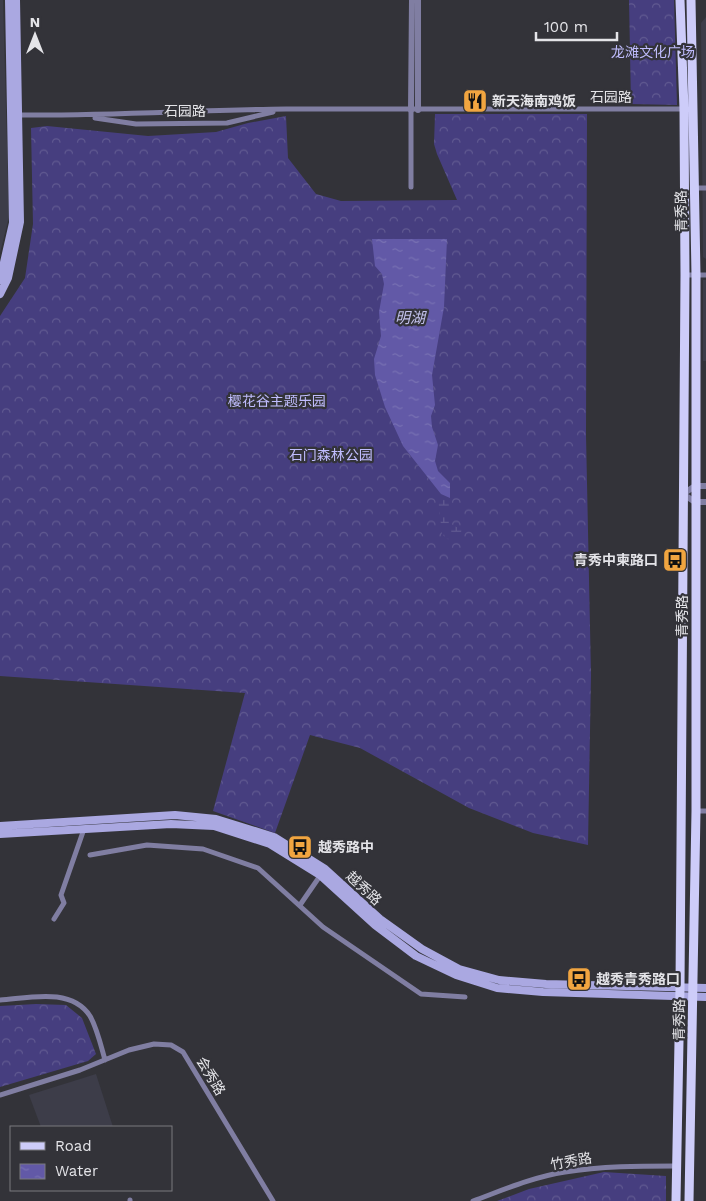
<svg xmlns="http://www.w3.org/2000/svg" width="706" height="1201" viewBox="0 0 706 1201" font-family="'Work Sans','Noto Sans SC',sans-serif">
<defs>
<pattern id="forest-crowns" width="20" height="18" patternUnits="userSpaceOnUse" patternTransform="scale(1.25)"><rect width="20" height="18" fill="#463e7f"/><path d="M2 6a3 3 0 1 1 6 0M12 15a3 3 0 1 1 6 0" fill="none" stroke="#615a91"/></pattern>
<pattern id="wetland-marsh" width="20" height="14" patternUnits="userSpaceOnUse" patternTransform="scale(1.25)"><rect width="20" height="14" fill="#463e7f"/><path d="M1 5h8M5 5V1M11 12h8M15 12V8" fill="none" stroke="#615a91"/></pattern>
<pattern id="water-ripples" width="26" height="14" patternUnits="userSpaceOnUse" patternTransform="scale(1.25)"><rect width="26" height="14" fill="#6259a7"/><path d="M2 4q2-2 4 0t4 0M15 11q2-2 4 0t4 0" fill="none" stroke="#7871b3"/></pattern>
</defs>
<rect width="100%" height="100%" fill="#333339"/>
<path fill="#3d3d49" d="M 0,0 L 3,0 L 9,217 L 0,253 Z
M 706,17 L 706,259 L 703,257 L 701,23 Z
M 703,280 L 706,280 L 706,361 L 703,361 Z
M 96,1074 L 113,1127 L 41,1127 L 29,1095 Z"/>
<path fill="url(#forest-crowns)" d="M 629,0 L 674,0 L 677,105 L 631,104 Z
M 435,114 L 587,114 L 586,435 L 591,675 L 588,845 L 533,833 L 469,808 L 360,748 L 310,735 L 275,833 L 213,811 L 245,693 L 0,676 L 0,316 L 25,278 L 33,224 L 31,128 L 47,126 L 148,136 L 216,132 L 248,123 L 286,116 L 288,158 L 316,194 L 341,201 L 457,200 L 437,154 L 434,144 Z
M 36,1004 L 66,1005 L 82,1018 L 96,1054 L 88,1061 L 0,1087 L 0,1006 Z
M 604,1172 L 666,1176 L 666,1201 L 497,1201 L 529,1189 Z"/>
<path fill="url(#wetland-marsh)" d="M 438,499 L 452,501 L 449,515 L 451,524 L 462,530 L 461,537 L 455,540 L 447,539 L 442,534 Z"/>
<path fill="url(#water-ripples)" d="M 372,239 L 447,239 L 444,307 L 432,375 L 435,405 L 431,416 L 432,427 L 438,445 L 435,461 L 438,471 L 450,483 L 450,498 L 441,494 L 403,446 L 385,407 L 375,375 L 374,359 L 381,336 L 379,312 L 384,284 L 382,274 L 375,266 Z"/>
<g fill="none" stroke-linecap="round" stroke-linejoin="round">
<path stroke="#807ea2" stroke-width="5" d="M 18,115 C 107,116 197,110 286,109 C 419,108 551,110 684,109
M 95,118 L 136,124 L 227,123 L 273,112
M 411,187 L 411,110
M 695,188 L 706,188
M 685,275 L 706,275
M 696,811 L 706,811
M 90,855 L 147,845 L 203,849 L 258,868 L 323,927 L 421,994 L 465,997
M 300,905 L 322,873
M 54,919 L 64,903 L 61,895 L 84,829
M 0,1000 C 29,998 71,987 90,1016 C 97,1028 101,1046 105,1060
M 0,1095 L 80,1070 L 129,1050 L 154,1044 L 171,1045 L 183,1052 L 273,1201
M 130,1200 L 130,1201
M 473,1201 C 503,1190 533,1177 565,1172 C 602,1166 639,1166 676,1166"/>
<path stroke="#807ea2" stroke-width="6" d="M 411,110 L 412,0
M 418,110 L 418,0
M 706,486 L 695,486 L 683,494 L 695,502 L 706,502"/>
<path stroke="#aaa8e1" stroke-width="8" d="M 0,280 L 13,223 L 9,0
M 0,294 L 8,278 L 20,222 L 16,0
M 0,826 L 175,815 L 216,819 L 274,837 L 325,869 L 380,919 L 422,949 L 459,969 L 499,980 L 546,984 L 706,988
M 0,834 L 171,824 L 214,826 L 270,844 L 320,875 L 375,925 L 416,956 L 456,975 L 497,988 L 543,992 L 706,997"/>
<path stroke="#cdccf9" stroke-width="9" d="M 676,1201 L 680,988 L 685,275 L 684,109 L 680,0
M 689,1201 L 696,811 L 696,275 L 691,0"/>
</g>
<defs>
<symbol id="restaurant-square" viewBox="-11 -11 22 22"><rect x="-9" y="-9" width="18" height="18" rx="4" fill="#f1a540" stroke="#333339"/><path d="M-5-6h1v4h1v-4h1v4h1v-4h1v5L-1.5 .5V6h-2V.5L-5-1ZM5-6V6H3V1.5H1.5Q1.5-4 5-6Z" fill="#111"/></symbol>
<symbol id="bus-square" viewBox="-11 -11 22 22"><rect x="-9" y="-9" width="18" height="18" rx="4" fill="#f1a540" stroke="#333339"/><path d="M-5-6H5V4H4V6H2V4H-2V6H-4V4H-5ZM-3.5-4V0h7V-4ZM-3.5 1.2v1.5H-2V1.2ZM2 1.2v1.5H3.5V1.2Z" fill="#111"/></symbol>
</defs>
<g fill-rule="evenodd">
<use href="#restaurant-square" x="461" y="87" width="28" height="28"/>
<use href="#bus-square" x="661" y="546" width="28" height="28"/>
<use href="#bus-square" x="286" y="833" width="28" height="28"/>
<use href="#bus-square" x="565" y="965" width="28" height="28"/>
</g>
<g text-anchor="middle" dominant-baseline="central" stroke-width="4.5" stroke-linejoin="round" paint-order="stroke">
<g font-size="14" fill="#c0bdfe" stroke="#333339">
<text x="653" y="52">龙滩文化广场</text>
<text x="277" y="401">樱花谷主题乐园</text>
<text x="331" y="455">石门森林公园</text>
</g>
<g font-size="14" fill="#e4e4e8" stroke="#333339">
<text x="611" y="97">石园路</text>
<text x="185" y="111">石园路</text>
<text transform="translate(681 211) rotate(-91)">青秀路</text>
<text transform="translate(682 616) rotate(-90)">青秀路</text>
<text transform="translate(364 888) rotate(43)">越秀路</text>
<text transform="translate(679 1020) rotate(-89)">青秀路</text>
<text transform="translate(211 1076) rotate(59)">会秀路</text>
<text transform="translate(571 1161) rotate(-10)">竹秀路</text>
</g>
<g font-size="14" font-weight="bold" fill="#e4e4e8" stroke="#333339" text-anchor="start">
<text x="492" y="101">新天海南鸡饭</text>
<text x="658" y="560" text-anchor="end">青秀中柬路口</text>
<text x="318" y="847">越秀路中</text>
<text x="596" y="979">越秀青秀路口</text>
</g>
<g font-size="15" font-style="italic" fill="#c3c2ed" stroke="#333339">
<text x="410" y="318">明湖</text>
</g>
</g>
<rect x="10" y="1126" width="162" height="65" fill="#333339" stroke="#7a7a7f"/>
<rect x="20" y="1142" width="25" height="8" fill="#cdccf9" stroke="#7a7a7f"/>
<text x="55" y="1151" font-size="15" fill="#e4e4e8">Road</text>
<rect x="20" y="1164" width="25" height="15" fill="url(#water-ripples)" stroke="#7a7a7f"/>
<text x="55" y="1176" font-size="15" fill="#e4e4e8">Water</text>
<g transform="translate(35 35)" stroke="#333339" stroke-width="4" paint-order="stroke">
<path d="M0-4L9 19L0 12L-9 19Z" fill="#e4e4e8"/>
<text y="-8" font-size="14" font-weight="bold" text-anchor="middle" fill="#e4e4e8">N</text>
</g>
<path d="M536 32v8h81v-8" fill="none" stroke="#e4e4e8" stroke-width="2.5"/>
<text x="544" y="32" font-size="15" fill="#e4e4e8" stroke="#333339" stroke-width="4" paint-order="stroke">100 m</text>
</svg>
